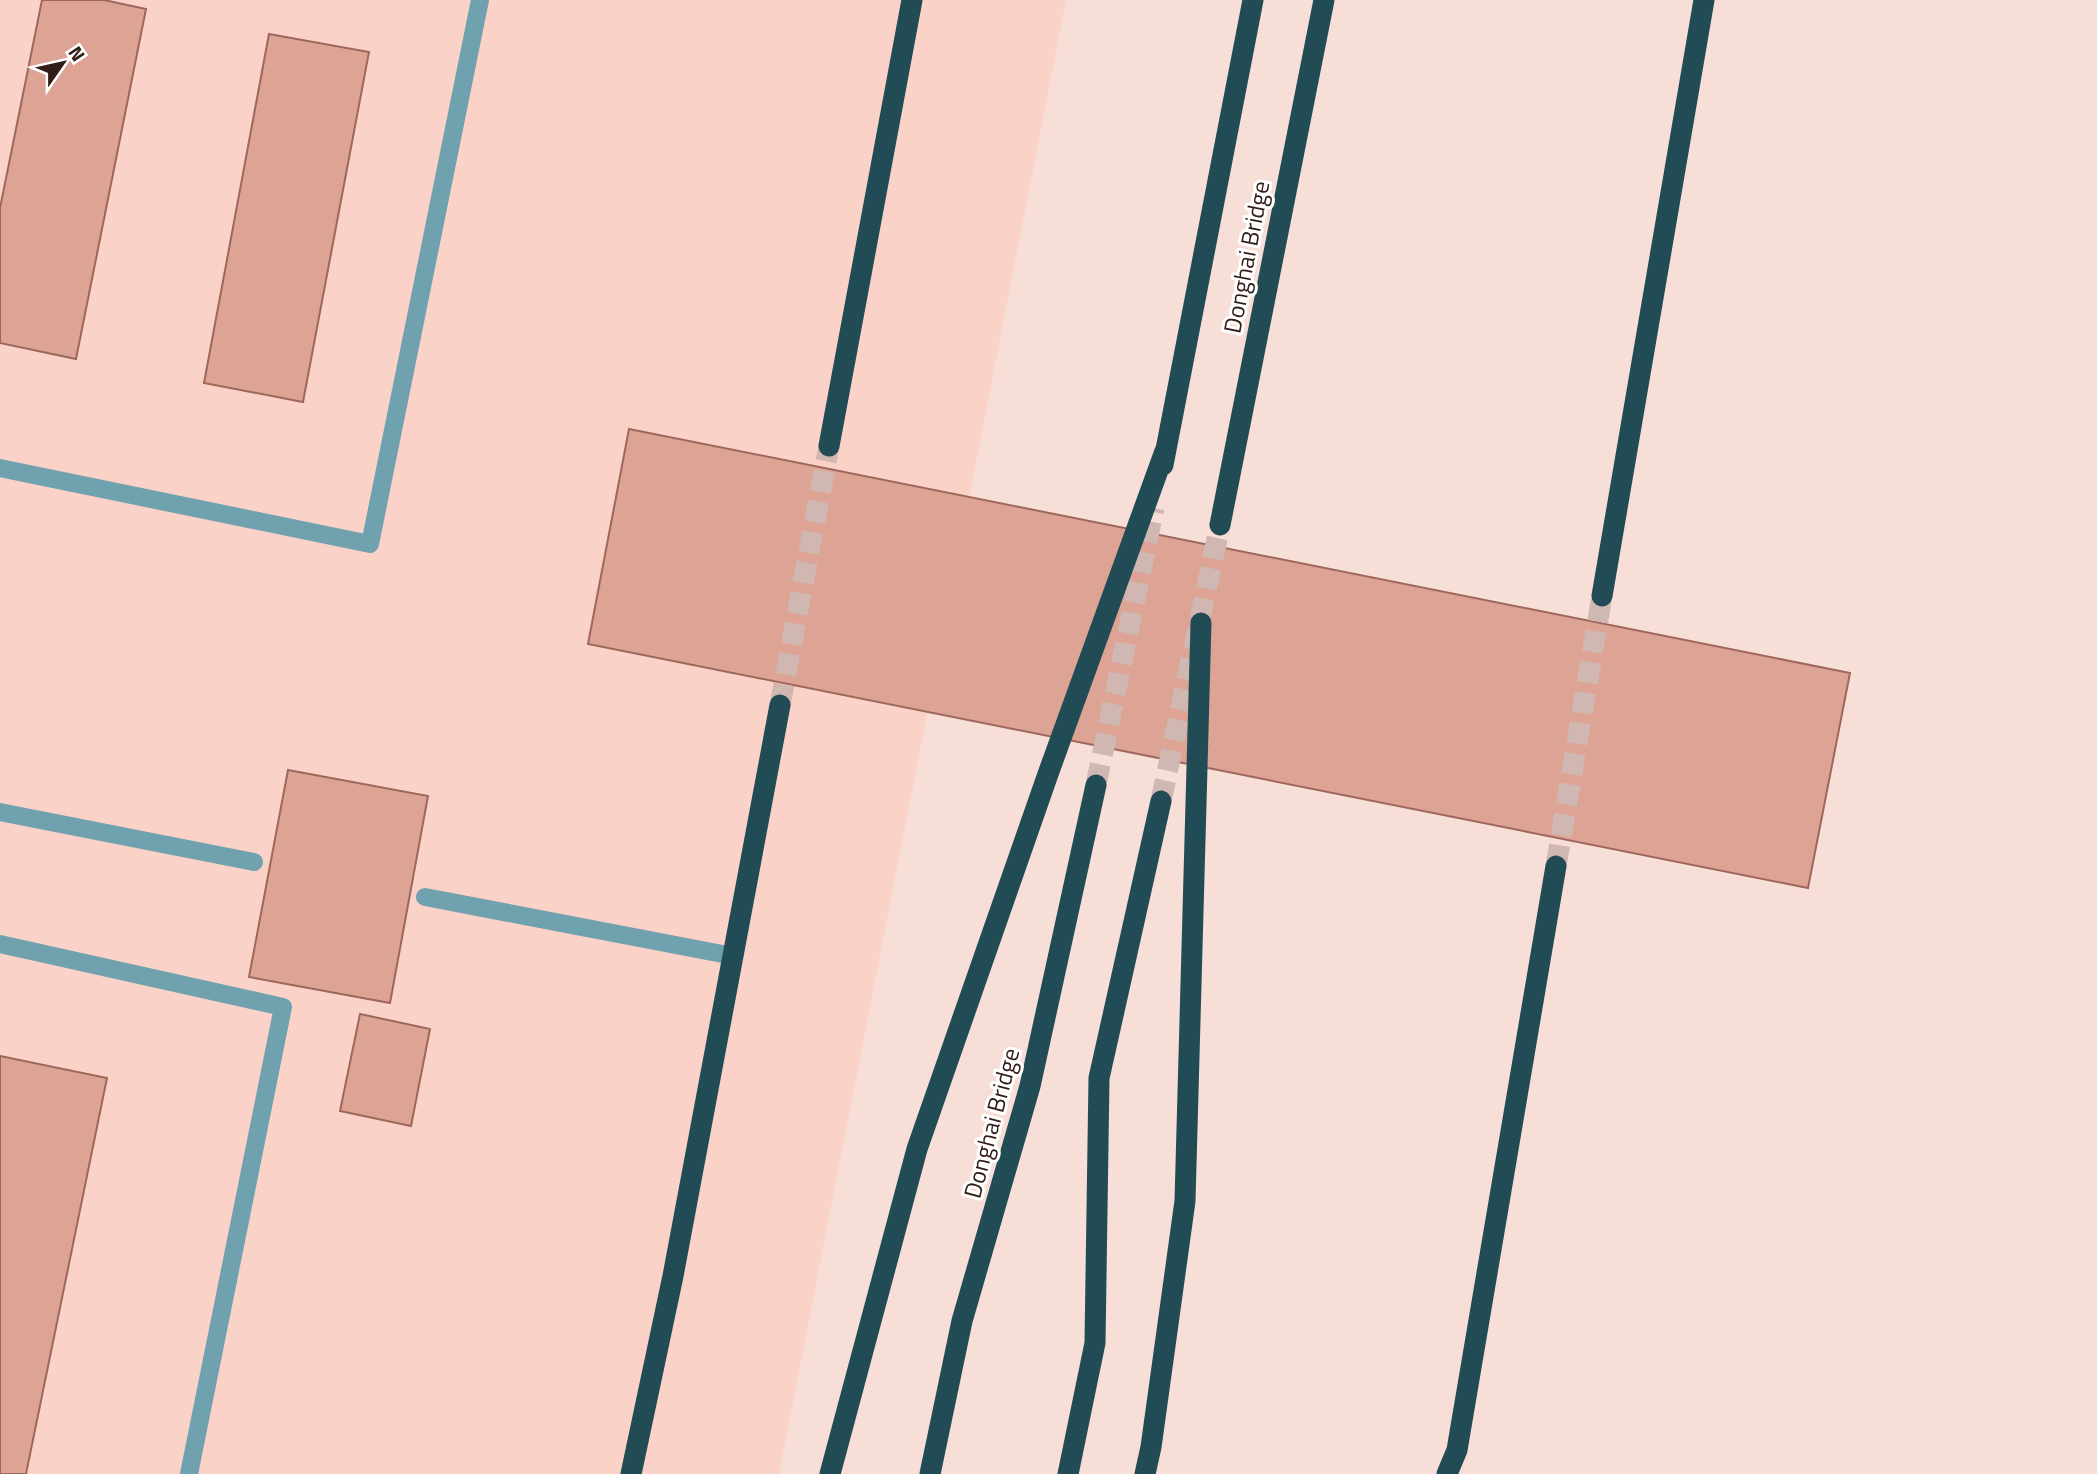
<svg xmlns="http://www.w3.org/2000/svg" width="2097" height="1474" viewBox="0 0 2097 1474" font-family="'Titillium Web',sans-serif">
<rect width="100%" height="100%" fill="#f7ded7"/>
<path fill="#fbd2c7" d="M 0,0 L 1066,0 L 779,1474 L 0,1474 Z"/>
<path fill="#dda495" stroke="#9d685b" stroke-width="2" d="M 42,0 L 104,0 L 146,9 L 76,359 L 0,343 L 0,208 Z
M 269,34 L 369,52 L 303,402 L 204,383 Z
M 629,429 L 1850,673 L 1808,888 L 588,644 Z
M 288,770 L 428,796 L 390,1003 L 249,977 Z
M 360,1014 L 430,1029 L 411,1126 L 340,1111 Z
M 0,1056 L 107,1078 L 26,1474 L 0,1474 Z"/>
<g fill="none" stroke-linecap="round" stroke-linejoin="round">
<path stroke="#d0b7b1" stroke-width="21" stroke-dasharray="21 10" stroke-linecap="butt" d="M 780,705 L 829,446
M 1096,785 L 1154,508
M 1161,801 L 1220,525
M 1556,866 L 1602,596"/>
<path stroke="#70a1ae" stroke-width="18" d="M 0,468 L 370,544 L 480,0
M 0,812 L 254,862
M 425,897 L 733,956
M 0,944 L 283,1007 L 189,1474"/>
<path stroke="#214b55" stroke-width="21" d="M 829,446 L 912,0
M 1163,465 L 1253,0
M 1220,525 L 1324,0
M 1602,596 L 1704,0
M 631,1474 L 673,1276 L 780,705
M 830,1474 L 917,1149 L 1048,774 L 1165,451
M 930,1474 L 962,1321 L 1030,1086 L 1096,785
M 1068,1474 L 1095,1343 L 1099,1078 L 1161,801
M 1145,1474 L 1151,1447 L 1185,1201 L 1201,623
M 1447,1474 L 1457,1450 L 1556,866"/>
</g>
<g text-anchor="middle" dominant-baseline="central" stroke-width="6" stroke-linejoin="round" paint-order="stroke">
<g font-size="24" fill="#321c17" stroke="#fff">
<text transform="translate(1246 257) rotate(-79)">Donghai Bridge</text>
<text transform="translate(991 1123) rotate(-75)">Donghai Bridge</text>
</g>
</g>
<g transform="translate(63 63) rotate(56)" stroke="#ffffff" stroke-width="5" paint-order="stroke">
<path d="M0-5L12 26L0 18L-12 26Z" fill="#321c17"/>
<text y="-10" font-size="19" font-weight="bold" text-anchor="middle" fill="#321c17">N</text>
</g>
</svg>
